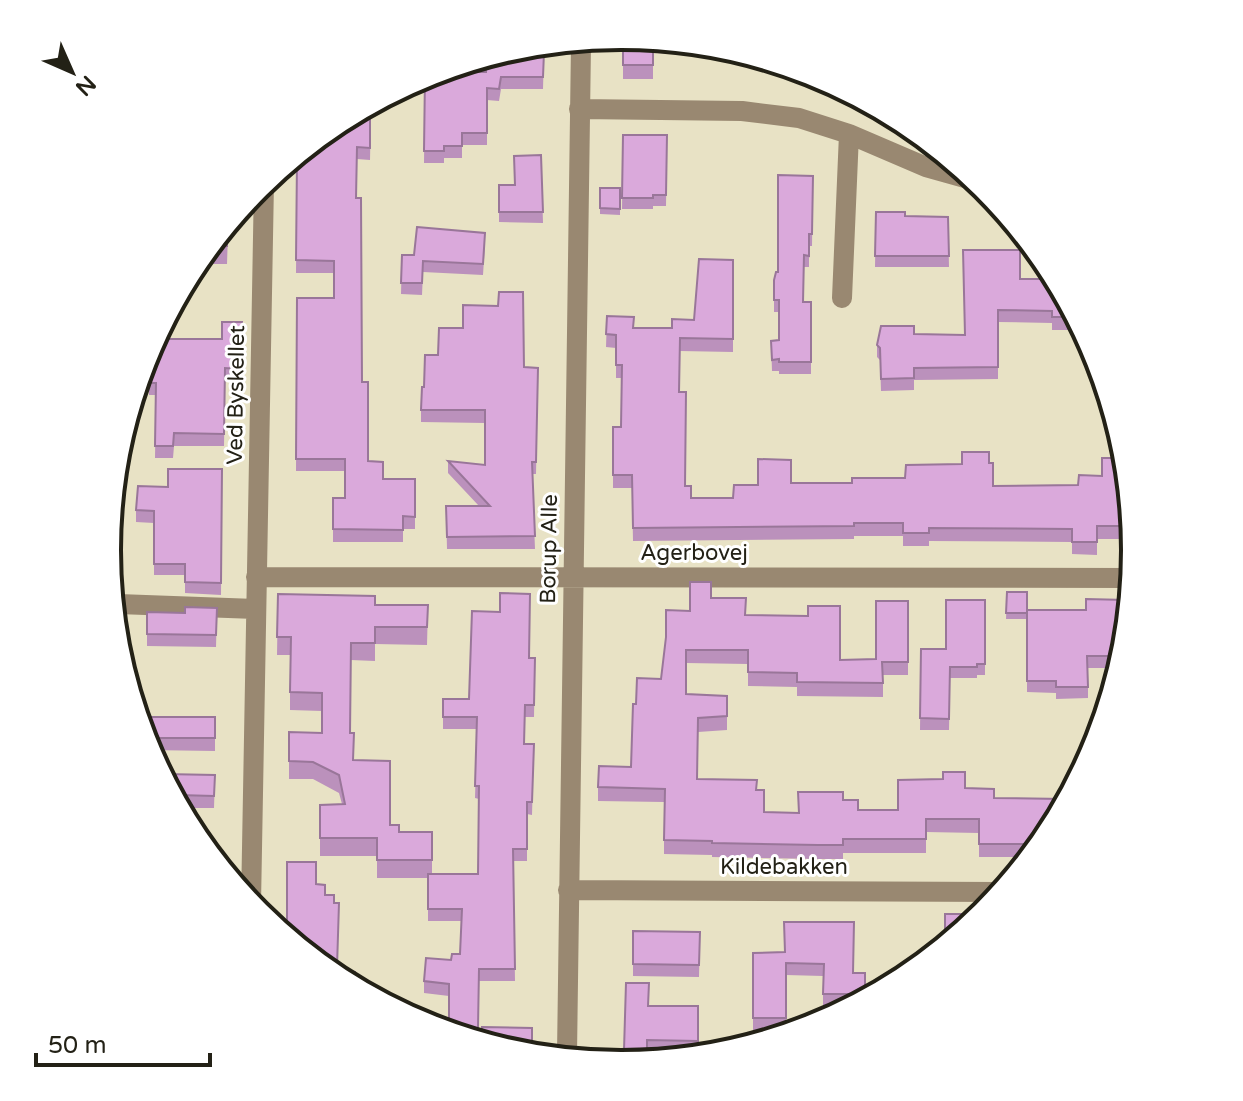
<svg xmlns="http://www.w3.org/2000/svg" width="1243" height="1101" viewBox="0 0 1243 1101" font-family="'Varela Round',sans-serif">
<rect width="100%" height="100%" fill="#e8e2c5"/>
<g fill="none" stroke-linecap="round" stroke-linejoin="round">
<path stroke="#998871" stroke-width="20" d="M 579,109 L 742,111 L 799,118 L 849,134 L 926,167 L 976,181
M 842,298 L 849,134
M 256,577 L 1131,578
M 118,604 L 256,609
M 568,890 L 1000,892
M 251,904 L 264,182
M 567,1054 L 581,44"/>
</g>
<path fill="#bb91bc" d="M 623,36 L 688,49 L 688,54 L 653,53 L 653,79 L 623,79 Z
M 544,52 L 543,89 L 501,89 L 499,101 L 487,100 L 487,145 L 462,145 L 462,158 L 444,158 L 444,163 L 424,163 L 425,75 L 486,72 Z
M 371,111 L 370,160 L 357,159 L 356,198 L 362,382 L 368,461 L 415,517 L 415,529 L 403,529 L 403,542 L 333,542 L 333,498 L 345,498 L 345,471 L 296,471 L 297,298 L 334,298 L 334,273 L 296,273 L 297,160 Z
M 623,135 L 667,135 L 666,206 L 653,206 L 653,209 L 622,209 Z
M 541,155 L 543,223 L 499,222 L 499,185 L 515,185 Z
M 813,176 L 812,246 L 809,246 L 809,267 L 804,267 L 803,302 L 811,302 L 811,374 L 779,374 L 779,371 L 772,371 L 771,341 L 779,340 L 779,312 L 774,312 L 774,280 Z
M 600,188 L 620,188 L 620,215 L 600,214 Z
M 876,212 L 905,216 L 948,217 L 949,267 L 875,267 Z
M 228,232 L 227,264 L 206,264 Z
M 485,244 L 483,275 L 423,272 L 422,295 L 401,294 L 402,255 L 414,255 Z
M 733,260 L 733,352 L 680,351 L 680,392 L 685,486 L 691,498 L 733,498 L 758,485 L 791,483 L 852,483 L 905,478 L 962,464 L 989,463 L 993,486 L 1078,485 L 1102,476 L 1118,458 L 1134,539 L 1097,539 L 1097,555 L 1072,554 L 1072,542 L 929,541 L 929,546 L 903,546 L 903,536 L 854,536 L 854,539 L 633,541 L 632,488 L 613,488 L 613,427 L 621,427 L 622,378 L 616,378 L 616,348 L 606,347 L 607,316 L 634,328 L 672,328 L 694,320 Z
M 1020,279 L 1047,279 L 1081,330 L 1052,330 L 1052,323 L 998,322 L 998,379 L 914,380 L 914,390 L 881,391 L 880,360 L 877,357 L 877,345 L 914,334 L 965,335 Z
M 242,322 L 241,381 L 225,380 L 224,446 L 174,446 L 173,458 L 155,458 L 156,395 L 149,395 L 149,349 L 222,339 Z
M 463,328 L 524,367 L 538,368 L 536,474 L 532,474 L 535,549 L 447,549 L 446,506 L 479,506 L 448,473 L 448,461 L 485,465 L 485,423 L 421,422 L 421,410 L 424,387 L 438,355 Z
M 222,469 L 221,595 L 185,593 L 185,575 L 154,575 L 154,523 L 136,522 L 136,510 L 168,487 Z
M 1007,592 L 1027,592 L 1027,619 L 1006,619 Z
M 278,594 L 375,605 L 428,605 L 427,645 L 375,644 L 375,661 L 351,660 L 350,733 L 353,760 L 390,825 L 399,832 L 432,832 L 432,874 L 478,874 L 479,799 L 475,798 L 477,729 L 443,729 L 443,699 L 469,699 L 529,658 L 535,658 L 534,717 L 525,717 L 524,744 L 534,744 L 532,815 L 527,814 L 527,861 L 513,861 L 515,981 L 479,981 L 479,1037 L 449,1031 L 449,996 L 424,993 L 424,981 L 460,954 L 462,921 L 428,921 L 428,878 L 377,878 L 377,856 L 320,856 L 320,805 L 342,804 L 339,793 L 313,779 L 289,779 L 289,732 L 322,733 L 322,711 L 290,710 L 290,655 L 277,655 Z
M 711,598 L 840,660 L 876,659 L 908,601 L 908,675 L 883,675 L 883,697 L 797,696 L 797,687 L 748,686 L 748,664 L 686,663 L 686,694 L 727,696 L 727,730 L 698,732 L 697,779 L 757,790 L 764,812 L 799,813 L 843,800 L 858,810 L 898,810 L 965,788 L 994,798 L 1063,799 L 1023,857 L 979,857 L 979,833 L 926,832 L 926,853 L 843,853 L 843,859 L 818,859 L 712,857 L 712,855 L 664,854 L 664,802 L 598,801 L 598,787 L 631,767 L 636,704 L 661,679 Z
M 985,600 L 985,675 L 977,675 L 977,678 L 950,678 L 949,730 L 920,730 L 921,649 L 946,649 Z
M 1126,600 L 1113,668 L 1088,668 L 1088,698 L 1056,699 L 1056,693 L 1027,692 L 1027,610 L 1086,610 Z
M 217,608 L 216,647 L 147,646 L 147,612 L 185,613 Z
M 146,717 L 215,717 L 215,751 L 148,750 L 146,746 Z
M 164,774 L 215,775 L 214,808 L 186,808 Z
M 633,931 L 700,932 L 699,977 L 633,976 Z
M 784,952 L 854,973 L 865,990 L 872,990 L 848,1006 L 823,1006 L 823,976 L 786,975 L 786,1030 L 753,1030 L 753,953 Z
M 626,983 L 649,1006 L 698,1006 L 698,1050 L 683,1053 L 647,1052 L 647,1060 L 634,1062 L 624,1062 Z"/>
<path fill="#daa9db" stroke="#997699" stroke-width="2" d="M 623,36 L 653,42 L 653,65 L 623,65 Z
M 544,52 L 543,77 L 501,77 L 499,89 L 487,88 L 487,133 L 462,133 L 462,146 L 444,146 L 444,151 L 424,151 L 425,75 L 442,72 L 486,72 L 486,63 Z
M 370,111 L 370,148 L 357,147 L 356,198 L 361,198 L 362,382 L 368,382 L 368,461 L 383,462 L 383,479 L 415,479 L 415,517 L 403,516 L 403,530 L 333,529 L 333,498 L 345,498 L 345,459 L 296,459 L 297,298 L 334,298 L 334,261 L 296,260 L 297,160 Z
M 623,135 L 667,135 L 666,195 L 653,195 L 653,198 L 622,198 Z
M 541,155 L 543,212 L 499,212 L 499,185 L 515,185 L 514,156 Z
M 778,175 L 813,176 L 812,234 L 809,234 L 809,256 L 804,255 L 803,302 L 811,302 L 811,362 L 779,362 L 779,359 L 772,360 L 771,341 L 779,340 L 779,300 L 774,300 L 774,280 L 776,272 L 778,272 Z
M 600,188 L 620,188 L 620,209 L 600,208 Z
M 876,212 L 905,212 L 905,216 L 948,217 L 949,256 L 875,256 Z
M 417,227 L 485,233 L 483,264 L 423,261 L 422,283 L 401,283 L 402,255 L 414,255 Z
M 227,232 L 227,246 L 218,246 Z
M 963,250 L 1020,250 L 1020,279 L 1047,279 L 1072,317 L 1052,317 L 1052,311 L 998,310 L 998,367 L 914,368 L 914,378 L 881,379 L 880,348 L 877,345 L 881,326 L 914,326 L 914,334 L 965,335 Z
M 699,259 L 733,260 L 733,339 L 680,338 L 679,392 L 686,392 L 685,486 L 691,486 L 691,498 L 733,498 L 734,485 L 758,485 L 758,459 L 791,460 L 791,483 L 852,483 L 852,478 L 905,478 L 906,465 L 962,464 L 962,452 L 989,452 L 989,463 L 993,463 L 993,486 L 1078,485 L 1079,475 L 1102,476 L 1102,458 L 1118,458 L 1131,526 L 1097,526 L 1097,542 L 1072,542 L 1072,529 L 929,528 L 929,533 L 903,533 L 903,523 L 854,523 L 854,526 L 633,528 L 632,475 L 613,475 L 613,427 L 621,427 L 622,365 L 616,365 L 616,335 L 606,334 L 607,316 L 634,317 L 633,328 L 672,328 L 672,319 L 694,320 Z
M 499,292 L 523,292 L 524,367 L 538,368 L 536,462 L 532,462 L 535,536 L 447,537 L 446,506 L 490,506 L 448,461 L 485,465 L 485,410 L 421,410 L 422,387 L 424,387 L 425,355 L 438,355 L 439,328 L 463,328 L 463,305 L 498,306 Z
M 222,322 L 242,322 L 241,369 L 225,368 L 224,434 L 174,433 L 173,446 L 155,446 L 156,383 L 149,383 L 149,349 L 156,339 L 222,339 Z
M 168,469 L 222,469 L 221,583 L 185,582 L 185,564 L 154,564 L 154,511 L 136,510 L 138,486 L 168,487 Z
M 690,582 L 711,582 L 711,598 L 746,598 L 745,615 L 808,616 L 808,606 L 840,606 L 840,660 L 876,659 L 876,601 L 908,601 L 908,662 L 882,662 L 883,683 L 797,682 L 797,673 L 748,672 L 748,650 L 686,650 L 686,694 L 727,696 L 727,716 L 698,718 L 697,779 L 757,780 L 756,790 L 764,790 L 764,812 L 799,813 L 798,792 L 843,792 L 843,800 L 858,800 L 858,810 L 898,810 L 898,780 L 943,779 L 943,772 L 965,772 L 965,788 L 994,789 L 994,798 L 1063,799 L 1032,844 L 979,844 L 979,819 L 926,819 L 926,839 L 843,839 L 843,845 L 818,845 L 712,843 L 712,841 L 664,840 L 665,789 L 598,787 L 599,766 L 631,767 L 633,704 L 636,704 L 637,678 L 661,679 L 666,637 L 666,610 L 690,611 Z
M 1007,592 L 1027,592 L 1027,613 L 1006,613 Z
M 500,593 L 530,594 L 529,658 L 535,658 L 534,705 L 525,705 L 524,744 L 534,744 L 532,802 L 527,802 L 527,849 L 513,849 L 515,969 L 479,969 L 478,1028 L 449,1028 L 449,984 L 424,981 L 426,958 L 451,960 L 452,954 L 460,954 L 462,909 L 428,909 L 428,874 L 478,874 L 479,786 L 475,786 L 477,717 L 443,717 L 443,699 L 469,699 L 472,611 L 500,612 Z
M 278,594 L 375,596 L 375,605 L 428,605 L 427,627 L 375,627 L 375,643 L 351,643 L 350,733 L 354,733 L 353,760 L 390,761 L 390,825 L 399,825 L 399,832 L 432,832 L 432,860 L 377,860 L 377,838 L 320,838 L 320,805 L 345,804 L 339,775 L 313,762 L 289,761 L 289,732 L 322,733 L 322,693 L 290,692 L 291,637 L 277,637 Z
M 1086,599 L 1126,600 L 1115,656 L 1087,656 L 1088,687 L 1056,687 L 1056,681 L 1027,681 L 1027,610 L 1086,610 Z
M 946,600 L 985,600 L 985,664 L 977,664 L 977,667 L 950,667 L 949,719 L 920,718 L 921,649 L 946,649 Z
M 185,607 L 217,608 L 216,635 L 147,634 L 147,612 L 185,613 Z
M 146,717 L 215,717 L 215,738 L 146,738 Z
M 164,774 L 215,775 L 214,796 L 178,795 Z
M 287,862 L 316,862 L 316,884 L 325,885 L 325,895 L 334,895 L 334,903 L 339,903 L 337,967 L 287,934 Z
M 945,914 L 982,914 L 982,916 L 945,941 Z
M 784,922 L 854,922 L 853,973 L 865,973 L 865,990 L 872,990 L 850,1005 L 850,994 L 823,994 L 824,964 L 786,963 L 786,1018 L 753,1018 L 753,953 L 785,952 Z
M 633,931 L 700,932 L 699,965 L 633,964 Z
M 343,971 L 355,972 L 355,979 Z
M 626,983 L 649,983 L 648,1006 L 698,1006 L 698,1041 L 647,1040 L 647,1050 L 624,1050 Z
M 482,1027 L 532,1028 L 532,1047 L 482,1037 Z"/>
<g text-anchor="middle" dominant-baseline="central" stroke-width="6" stroke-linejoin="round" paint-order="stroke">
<g font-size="22" fill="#232116" stroke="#fff">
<text transform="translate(236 395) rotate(-89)">Ved Byskellet</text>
<text transform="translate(549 549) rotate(-89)">Borup Alle</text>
<text x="694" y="553">Agerbovej</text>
<text x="784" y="867">Kildebakken</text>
</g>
</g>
<path d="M0 0H1243V1101H0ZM121 550a500 500 0 1 1 1000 0a500 500 0 1 1-1000 0Z" fill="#fff" fill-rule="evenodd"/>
<path fill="none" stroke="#232116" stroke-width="4" d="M121 550a500 500 0 1 1 1000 0a500 500 0 1 1-1000 0Z"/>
<g transform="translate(72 72) rotate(135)" stroke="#ffffff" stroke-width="6" paint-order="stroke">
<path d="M0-6L14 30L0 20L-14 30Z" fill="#232116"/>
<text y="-12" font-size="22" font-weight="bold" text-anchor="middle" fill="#232116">N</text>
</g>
<path d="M36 1053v12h174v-12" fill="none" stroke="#232116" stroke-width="4"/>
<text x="48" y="1053" font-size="24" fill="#232116" stroke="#ffffff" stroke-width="6" paint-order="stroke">50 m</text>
</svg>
